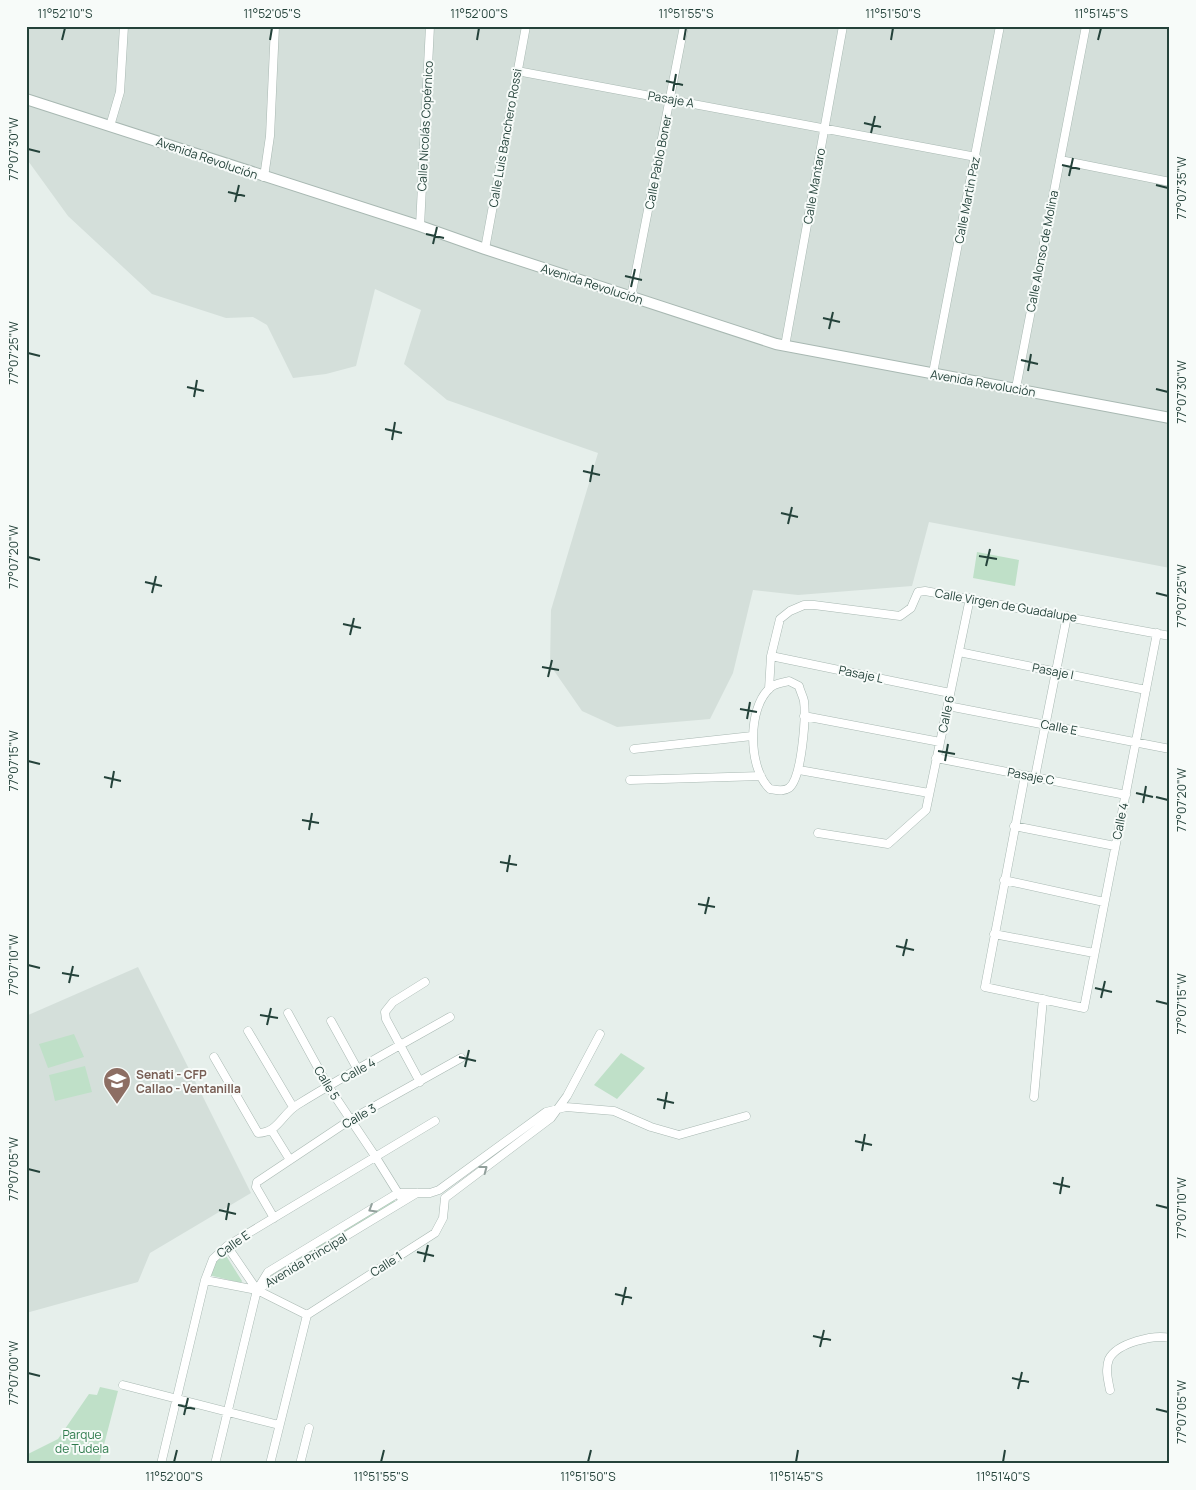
<svg xmlns="http://www.w3.org/2000/svg" width="1196" height="1490" viewBox="0 0 1196 1490" font-family="Manrope,sans-serif">
<rect width="100%" height="100%" fill="#e6efeb"/>
<path fill="#d4dfda" d="M 26,26 L 1170,26 L 1170,568 L 929,522 L 912,586 L 798,595 L 753,590 L 733,673 L 710,719 L 617,727 L 582,711 L 550,665 L 551,610 L 598,453 L 447,400 L 404,364 L 421,310 L 375,289 L 356,366 L 326,374 L 293,378 L 267,325 L 253,317 L 226,318 L 152,294 L 68,216 L 26,158 Z
M 138,967 L 251,1193 L 150,1253 L 138,1282 L 26,1313 L 26,1016 Z"/>
<path fill="#bfe0c8" d="M 977,552 L 1019,560 L 1015,586 L 973,578 Z
M 74,1034 L 84,1057 L 48,1068 L 39,1044 Z
M 621,1053 L 645,1068 L 617,1099 L 594,1085 Z
M 85,1066 L 92,1092 L 55,1101 L 49,1075 Z
M 394,1199 L 395,1202 L 267,1278 L 266,1275 Z
M 225,1254 L 242,1281 L 241,1283 L 209,1275 C 211,1266 215,1256 225,1254 Z
M 100,1387 L 118,1391 L 99,1464 L 26,1464 L 26,1455 L 58,1439 L 89,1394 L 97,1395 Z"/>
<g fill="none" stroke-linecap="round" stroke-linejoin="round">
<defs>
<path id="minor" d="M 517,71 L 976,157
M 110,126 L 120,92 L 124,26
M 1060,160 L 1170,182
M 264,177 L 270,136 L 275,26
M 420,226 L 430,26
M 485,249 L 526,26
M 631,297 L 684,26
M 785,346 L 843,26
M 933,373 L 1000,26
M 1016,388 L 1086,26
M 959,652 L 1146,690
M 771,656 L 950,693
M 789,681 L 799,686 C 800,691 803,696 804,701 C 806,717 802,778 789,788 C 783,792 777,790 770,789 C 748,769 747,708 770,688 C 775,683 783,683 789,681 Z
M 769,689 L 771,656 L 780,619 L 790,611 L 804,605 L 814,605 L 900,616 L 911,608 L 918,592 L 925,591 L 1170,636
M 948,706 L 1170,749
M 804,716 L 940,742
M 634,749 L 752,736
M 936,758 L 1126,795
M 799,770 L 929,793
M 1025,775 L 985,987 L 1084,1008 L 1157,633
M 1035,777 L 1067,616
M 630,780 L 761,776
M 1014,826 L 1115,846
M 818,833 L 888,844 L 926,810 L 970,598
M 1004,880 L 1104,902
M 994,934 L 1094,953
M 288,1013 L 328,1086 L 375,1156 L 403,1201
M 331,1021 L 358,1070
M 248,1031 L 293,1107
M 214,1057 L 258,1133 C 278,1133 282,1114 297,1105 C 347,1074 399,1046 450,1017
M 420,1082 L 386,1019 L 385,1012 L 393,1002 L 425,982
M 1034,1097 L 1043,999
M 272,1131 L 290,1160
M 445,1198 L 551,1118 L 567,1096 L 600,1034
M 274,1218 L 256,1187 L 257,1182 L 350,1120 L 461,1058
M 227,1246 L 257,1290
M 205,1280 L 257,1290 L 307,1315
M 258,1289 L 417,1193
M 307,1315 L 435,1233 L 443,1218 L 445,1198
M 123,1385 L 279,1425
M 1110,1390 C 1108,1380 1105,1369 1109,1359 C 1117,1343 1154,1334 1170,1338
M 161,1464 L 205,1280 L 213,1259 L 227,1246 L 435,1121
M 215,1464 L 257,1290 L 268,1272 L 398,1193 L 430,1193 L 439,1190 L 546,1112 L 566,1107 L 614,1111 L 651,1127 L 679,1135 L 746,1116
M 270,1464 L 307,1315
M 300,1464 L 309,1428"/>
<path id="tertiary" d="M 26,99 L 420,226 L 485,249 L 776,344 L 1170,418"/>
</defs>
<use href="#minor" stroke="#a8b8b2" stroke-width="9"/>
<use href="#tertiary" stroke="#a8b8b2" stroke-width="12"/>
<use href="#minor" stroke="#fff" stroke-width="8"/>
<use href="#tertiary" stroke="#fff" stroke-width="10"/>
</g>
<defs><path id="oneway-chevron" d="M-2-3.5L2.5 0L-2 3.5" fill="none" stroke-width="1.6" stroke-linecap="round" stroke-linejoin="round" transform="scale(1.25)"/></defs>
<g stroke="#92a09c">
<use href="#oneway-chevron" transform="translate(484 1169) rotate(-37)"/>
<use href="#oneway-chevron" transform="translate(372 1209) rotate(149)"/>
</g>
<path fill="none" stroke="#24423a" stroke-width="2" d="M 62,40 L 65,28M 270,40 L 272,28M 477,40 L 479,28M 684,40 L 686,28M 891,40 L 893,28M 1098,40 L 1101,28M 666,81 L 683,85M 673,91 L 676,74M 864,123 L 881,127M 871,133 L 875,116M 28,149 L 40,152M 1062,165 L 1080,169M 1069,176 L 1073,158M 1156,185 L 1168,188M 228,192 L 245,196M 235,202 L 239,185M 426,234 L 444,238M 433,244 L 437,227M 625,276 L 642,280M 631,287 L 635,269M 823,318 L 840,322M 829,329 L 833,312M 28,353 L 40,356M 1021,360 L 1038,364M 1028,371 L 1031,354M 187,387 L 204,391M 1156,389 L 1168,392M 194,397 L 197,380M 385,429 L 402,433M 392,440 L 395,422M 583,471 L 600,475M 590,482 L 593,465M 781,513 L 798,517M 788,524 L 792,507M 979,556 L 997,559M 28,557 L 40,560M 986,566 L 990,549M 145,582 L 162,586M 152,593 L 156,576M 1156,593 L 1168,596M 343,624 L 361,628M 350,635 L 354,618M 542,667 L 559,670M 548,677 L 552,660M 740,709 L 757,712M 747,719 L 750,702M 938,751 L 955,754M 28,761 L 40,764M 945,761 L 948,744M 104,777 L 121,781M 111,788 L 114,771M 1136,793 L 1153,797M 1156,797 L 1168,800M 1143,803 L 1146,786M 302,820 L 319,823M 309,830 L 312,813M 500,862 L 517,865M 507,872 L 510,855M 698,904 L 715,907M 705,914 L 709,897M 896,946 L 914,950M 903,956 L 907,939M 28,965 L 40,968M 62,973 L 79,976M 69,983 L 73,966M 1095,988 L 1112,992M 1101,998 L 1105,981M 1156,1001 L 1168,1004M 260,1015 L 278,1018M 267,1025 L 271,1008M 459,1057 L 476,1061M 465,1067 L 469,1050M 657,1099 L 674,1103M 664,1109 L 667,1092M 855,1141 L 872,1145M 862,1151 L 865,1134M 28,1169 L 40,1172M 1053,1183 L 1070,1187M 1060,1194 L 1063,1177M 1156,1205 L 1168,1208M 219,1210 L 236,1214M 226,1220 L 229,1203M 417,1252 L 434,1256M 424,1262 L 428,1245M 615,1294 L 632,1298M 622,1305 L 626,1287M 813,1336 L 831,1340M 820,1347 L 824,1330M 28,1373 L 40,1376M 1012,1378 L 1029,1382M 1018,1389 L 1022,1372M 178,1405 L 195,1409M 1156,1409 L 1168,1412M 184,1415 L 188,1398M 174,1462 L 177,1450M 381,1462 L 384,1450M 588,1462 L 591,1450M 796,1462 L 798,1450M 1003,1462 L 1005,1450"/>
<defs>
<symbol id="university-pin" viewBox="-11 -11 22 30"><path d="M0 17L-7.5 6A9.5 9.5 0 1 1 7.5 6Z" fill="#8d6e63" stroke="#f7fbf9"/><path d="M0-5L7-2L0 1L-7-2ZM-4 1L0 2.5L4 1V4Q0 6-4 4Z" fill="#fff"/></symbol>
</defs>
<g fill-rule="evenodd">
<use href="#university-pin" x="101" y="1065" width="32" height="43"/>
</g>
<g text-anchor="middle" dominant-baseline="central" stroke-width="4" stroke-linejoin="round" paint-order="stroke">
<g font-size="12" fill="#24423a" stroke="#f7fbf9">
<text transform="translate(671 99) rotate(10)">Pasaje A</text>
<text transform="translate(425 126) rotate(-87)">Calle Nicolás Copérnico</text>
<text transform="translate(505 138) rotate(-80)">Calle Luis Banchero Rossi</text>
<text transform="translate(207 158) rotate(19)">Avenida Revolución</text>
<text transform="translate(658 162) rotate(-79)">Calle Pablo Boner</text>
<text transform="translate(814 186) rotate(-80)">Calle Mantaro</text>
<text transform="translate(967 200) rotate(-79)">Calle Martin Paz</text>
<text transform="translate(1042 251) rotate(-79)">Calle Alonso de Molina</text>
<text transform="translate(592 284) rotate(18)">Avenida Revolución</text>
<text transform="translate(983 383) rotate(10)">Avenida Revolución</text>
<text transform="translate(1006 605) rotate(10)">Calle Virgen de Guadalupe</text>
<text transform="translate(1053 671) rotate(11)">Pasaje I</text>
<text transform="translate(861 674) rotate(12)">Pasaje L</text>
<text transform="translate(946 714) rotate(-78)">Calle 6</text>
<text transform="translate(1059 727) rotate(11)">Calle E</text>
<text transform="translate(1031 776) rotate(11)">Pasaje C</text>
<text transform="translate(1120 821) rotate(-79)">Calle 4</text>
<text transform="translate(358 1070) rotate(-29)">Calle 4</text>
<text transform="translate(327 1083) rotate(59)">Calle 5</text>
<text transform="translate(359 1116) rotate(-30)">Calle 3</text>
<text transform="translate(233 1244) rotate(-35)">Calle E</text>
<text transform="translate(306 1260) rotate(-31)">Avenida Principal</text>
<text transform="translate(386 1264) rotate(-33)">Calle 1</text>
</g>
<g font-size="12" font-weight="bold" fill="#785e54" stroke="#f7fbf9" text-anchor="start">
<text x="136" y="1074">Senati - CFP<tspan x="136" dy="14">Callao - Ventanilla</tspan></text>
</g>
<g font-size="12" fill="#2d7a4b" stroke="#f7fbf9">
<text x="82" y="1434">Parque<tspan x="82" dy="14">de Tudela</tspan></text>
</g>
</g>
<rect width="1196" height="1490" fill="none" stroke="#f7fbf9" stroke-width="55"/>
<rect x="28" y="28" width="1140" height="1434" fill="none" stroke="#24423a" stroke-width="2"/>
<g font-size="12" text-anchor="middle" fill="#24423a">
<text x="65" y="18">11°52'10"S</text>
<text x="272" y="18">11°52'05"S</text>
<text x="479" y="18">11°52'00"S</text>
<text x="686" y="18">11°51'55"S</text>
<text x="893" y="18">11°51'50"S</text>
<text x="1101" y="18">11°51'45"S</text>
<text transform="translate(14 149) rotate(-90)" y="4">77°07'30"W</text>
<text transform="translate(1182 188) rotate(-90)" y="4">77°07'35"W</text>
<text transform="translate(14 353) rotate(-90)" y="4">77°07'25"W</text>
<text transform="translate(1182 392) rotate(-90)" y="4">77°07'30"W</text>
<text transform="translate(14 557) rotate(-90)" y="4">77°07'20"W</text>
<text transform="translate(1182 596) rotate(-90)" y="4">77°07'25"W</text>
<text transform="translate(14 761) rotate(-90)" y="4">77°07'15"W</text>
<text transform="translate(1182 800) rotate(-90)" y="4">77°07'20"W</text>
<text transform="translate(14 965) rotate(-90)" y="4">77°07'10"W</text>
<text transform="translate(1182 1004) rotate(-90)" y="4">77°07'15"W</text>
<text transform="translate(14 1169) rotate(-90)" y="4">77°07'05"W</text>
<text transform="translate(1182 1208) rotate(-90)" y="4">77°07'10"W</text>
<text transform="translate(14 1373) rotate(-90)" y="4">77°07'00"W</text>
<text transform="translate(1182 1412) rotate(-90)" y="4">77°07'05"W</text>
<text x="174" y="1481">11°52'00"S</text>
<text x="381" y="1481">11°51'55"S</text>
<text x="588" y="1481">11°51'50"S</text>
<text x="796" y="1481">11°51'45"S</text>
<text x="1003" y="1481">11°51'40"S</text>
</g>
</svg>
